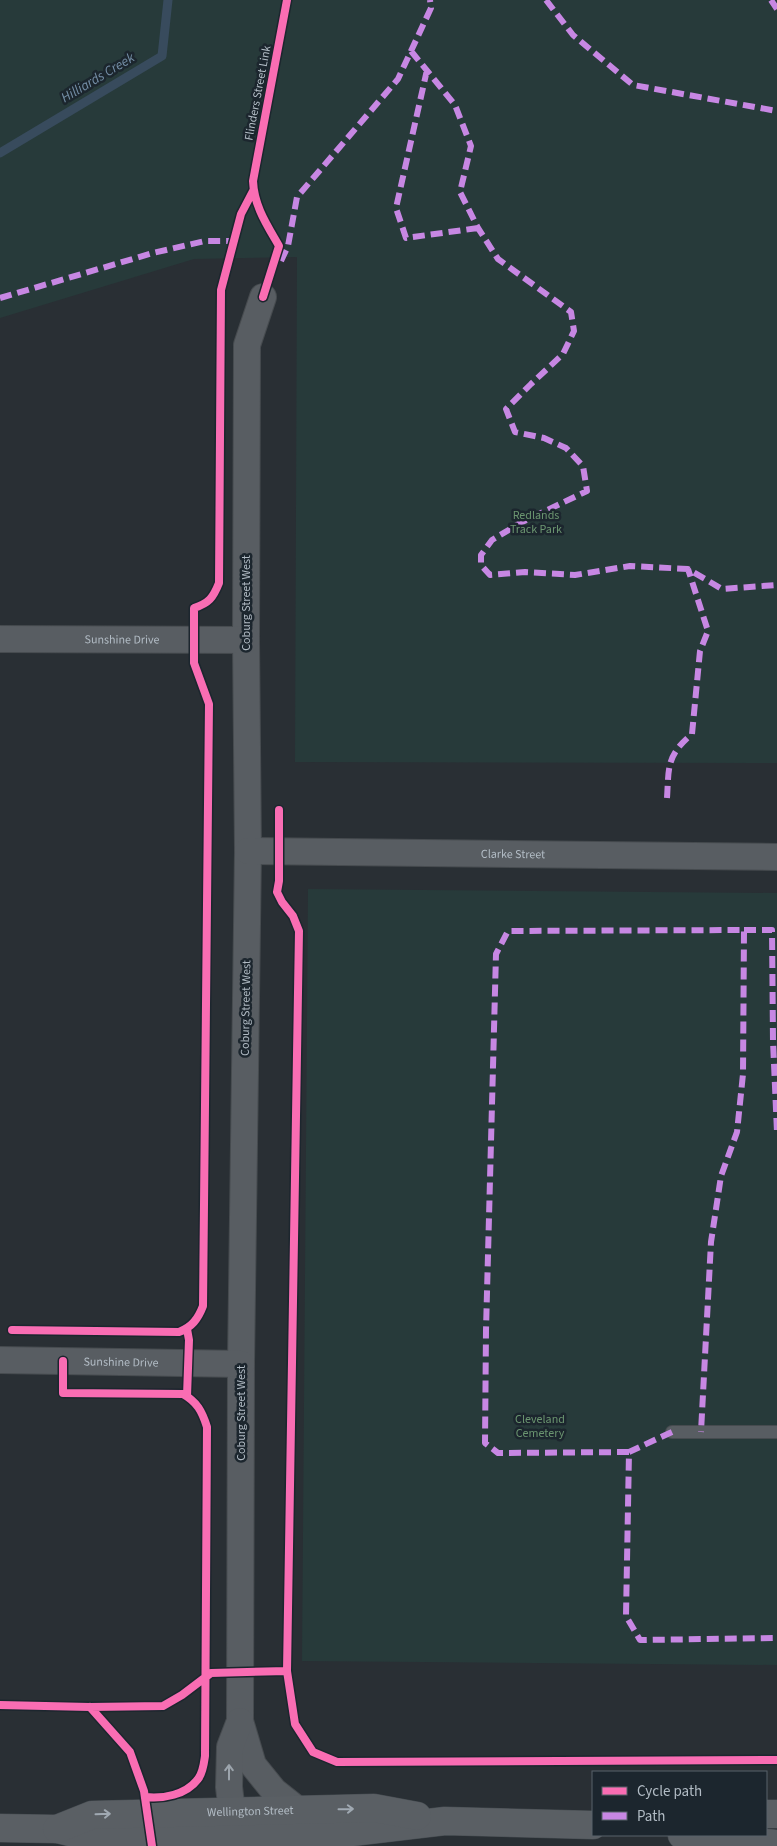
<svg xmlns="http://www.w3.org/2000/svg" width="777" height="1846" viewBox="0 0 777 1846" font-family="'Source Sans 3',sans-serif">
<rect width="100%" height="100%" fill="#292f34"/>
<path fill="#273a3a" d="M 0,0 L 777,0 L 777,763 L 295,762 L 297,257 L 194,259 L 0,318 Z
M 308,889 L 777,893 L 777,1665 L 302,1661 Z"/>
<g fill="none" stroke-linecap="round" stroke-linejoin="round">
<path stroke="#384b5d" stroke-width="9" d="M 0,153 L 162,56 L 168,0"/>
<defs>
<path id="lane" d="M 672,1432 L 777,1432"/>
<g id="street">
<path d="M 263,297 L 247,345 L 246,640 L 248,851 L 241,1364 L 240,1721 L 253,1765 L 274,1791 L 298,1810"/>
<path id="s1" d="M 0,639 L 246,640"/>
<path id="s2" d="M 248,851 L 777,857"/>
<path id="s3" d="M 0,1360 L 241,1364"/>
<path d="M 240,1721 L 230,1747 L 229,1787 L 232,1812 L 240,1831"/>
</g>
<g id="primary">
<path d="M 766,1814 L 777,1814"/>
<path d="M 0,1828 L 57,1829 L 95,1838 L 328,1835 L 445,1821 L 593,1825"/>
<path id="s4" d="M 57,1829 L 92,1815 L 374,1808 L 417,1816"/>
<path d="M 682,1835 L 777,1844"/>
</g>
</defs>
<use href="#lane" stroke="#464b4f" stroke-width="14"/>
<use href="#street" stroke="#464b4f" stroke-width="28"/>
<use href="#primary" stroke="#464c51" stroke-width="29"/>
<use href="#lane" stroke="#585d62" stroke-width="12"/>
<use href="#street" stroke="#585d62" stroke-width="26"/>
<use href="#primary" stroke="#5a5f64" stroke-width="28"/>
<path stroke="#c787e3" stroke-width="6" stroke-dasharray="12 6" stroke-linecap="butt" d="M 546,0 L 573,35 L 633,85 L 777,111
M 771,0 L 777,9
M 411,51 L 455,105 L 471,146 L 460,192 L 478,228 L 498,259 L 571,312 L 574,331 L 563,354 L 531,384 L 506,409 L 515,432 L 544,438 L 566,448 L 583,466 L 587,491 L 522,522 L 492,540 L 481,555 L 481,565 L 490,575 L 525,572 L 575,575 L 630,566 L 688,569 L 722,589 L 777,585
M 427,70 L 396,208 L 406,238 L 478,228
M 281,261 L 288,246 L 297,197 L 398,79 L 431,8 L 430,0
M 0,298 L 153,253 L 205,241 L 234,241
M 667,798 C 669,767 666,756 692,734 L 700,651 L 708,631 L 688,569
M 744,930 L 772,930 L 773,1041 L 777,1132
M 672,1432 L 629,1452 L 626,1616 L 640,1640 L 777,1638
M 629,1452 L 498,1453 L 485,1443 L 486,1330 L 496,954 L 508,931 L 744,930 L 743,1074 L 737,1132 L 721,1176 L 711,1242 L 701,1432"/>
<defs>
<path id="cycleway" d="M 263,297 L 279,246 C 267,225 254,206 253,181 L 287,0
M 279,810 L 279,881 L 277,892 L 282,902 L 293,916 L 299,931 L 287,1671 L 295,1724 L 313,1752 L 337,1762 L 777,1760
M 187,1329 L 189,1340 L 187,1396
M 12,1330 L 179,1332 C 192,1327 198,1319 203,1306 L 209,704 L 194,663 L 194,608 C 209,603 213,598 219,583 L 221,290 L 241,214 L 253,191
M 63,1361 L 63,1393 L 183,1394 C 197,1402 202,1411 207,1427 L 205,1756 C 204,1763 203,1773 198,1779 C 186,1795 163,1799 145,1797
M 0,1705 L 90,1707 L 163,1706 L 182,1695 L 211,1673 L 287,1671
M 90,1707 L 130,1752 L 144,1791 L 152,1846"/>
</defs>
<use href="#cycleway" stroke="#1c262e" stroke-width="11"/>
<use href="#cycleway" stroke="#f96db3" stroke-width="8"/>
</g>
<defs><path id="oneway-shaft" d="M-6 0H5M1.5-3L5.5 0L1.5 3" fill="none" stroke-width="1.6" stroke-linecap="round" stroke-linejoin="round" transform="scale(1.25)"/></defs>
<use stroke="#9ca4ac" href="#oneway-shaft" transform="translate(229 1772) rotate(-90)"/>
<g stroke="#a0a9b2">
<use href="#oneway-shaft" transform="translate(346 1809) rotate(-1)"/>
<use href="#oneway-shaft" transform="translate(103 1814) rotate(-2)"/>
</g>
<g text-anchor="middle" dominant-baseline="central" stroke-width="5" stroke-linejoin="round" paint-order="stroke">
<g font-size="12" fill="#b2bcc5" stroke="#1c262e">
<text transform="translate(258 93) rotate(-79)">Flinders Street Link</text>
<text transform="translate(246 603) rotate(-90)">Coburg Street West</text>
<text stroke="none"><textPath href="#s1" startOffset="122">Sunshine Drive</textPath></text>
<text stroke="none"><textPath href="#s2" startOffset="265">Clarke Street</textPath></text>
<text transform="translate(246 1008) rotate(-89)">Coburg Street West</text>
<text stroke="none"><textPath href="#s3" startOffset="121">Sunshine Drive</textPath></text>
<text transform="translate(241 1413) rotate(-90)">Coburg Street West</text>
<text stroke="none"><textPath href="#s4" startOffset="196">Wellington Street</textPath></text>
</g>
<g font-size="12" fill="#6b9570" stroke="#1c262e">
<text x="536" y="515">Redlands<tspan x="536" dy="14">Track Park</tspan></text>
<text x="540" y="1419">Cleveland<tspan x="540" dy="14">Cemetery</tspan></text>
</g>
<g font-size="14" font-style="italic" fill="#758fa7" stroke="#1c262e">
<text transform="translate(98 78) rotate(-31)">Hilliards Creek</text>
</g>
</g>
<rect x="592" y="1771" width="175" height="65" fill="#1c262e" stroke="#58626a"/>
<rect x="602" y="1787" width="25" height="8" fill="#f96db3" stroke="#58626a"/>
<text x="637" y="1796" font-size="15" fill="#b2bcc5">Cycle path</text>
<rect x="602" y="1812" width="25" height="8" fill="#c787e3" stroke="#58626a"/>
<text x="637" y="1821" font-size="15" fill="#b2bcc5">Path</text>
</svg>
